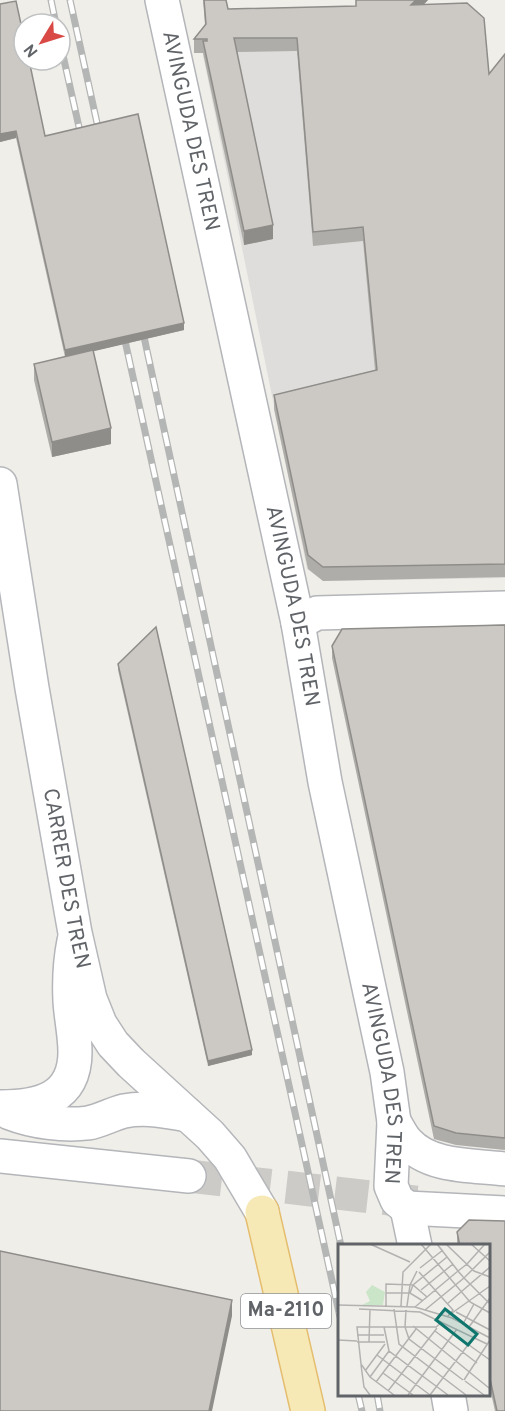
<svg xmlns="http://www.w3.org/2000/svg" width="505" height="1411" viewBox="0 0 505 1411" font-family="Overpass,sans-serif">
<rect width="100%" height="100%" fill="#f0eee9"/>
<path fill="#dfdddb" d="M 467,17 L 505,249 L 505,578 L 324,581 L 307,569 L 203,55 L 205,37 Z"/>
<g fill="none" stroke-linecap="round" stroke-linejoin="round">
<path stroke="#cccbc8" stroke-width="33" stroke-dasharray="33 16" stroke-linecap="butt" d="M 189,1176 L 423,1203"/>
<defs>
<g id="minor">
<path id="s1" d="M 162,0 L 298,623 L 325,782 L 387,1072 L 394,1122 L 391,1186 L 397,1200 L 407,1208"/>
<path d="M 298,623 L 317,613 L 505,608"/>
<path d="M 0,1107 C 39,1107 75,1099 75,1052 C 75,1035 71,1018 70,1001 C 69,981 70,961 74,941"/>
<path d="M 10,1113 C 33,1122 64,1126 88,1123 C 100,1121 112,1114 124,1111 C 146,1107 167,1111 188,1115"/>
<path d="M 394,1122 C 398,1128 402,1137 407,1142 C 430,1168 473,1165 505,1169"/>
<path d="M 0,1156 L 189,1176"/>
<path d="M 407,1208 L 505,1213"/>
<path d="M 407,1208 L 415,1246"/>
<path d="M 448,1394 L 451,1411"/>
</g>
<g id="secondary">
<path id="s2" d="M 0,484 L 32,688 L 75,933 L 90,999 L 100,1024 L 113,1044 L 131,1063 L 210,1135 L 230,1158 L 262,1212"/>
</g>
<path id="primary" d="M 262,1212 L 308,1411"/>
</defs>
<use href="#minor" stroke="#b3b5b9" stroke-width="36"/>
<use href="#secondary" stroke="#b5b7bb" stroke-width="36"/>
<use href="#primary" stroke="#e4bd6e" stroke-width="36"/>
<use href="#minor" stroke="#fff" stroke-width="33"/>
<use href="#secondary" stroke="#fff" stroke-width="33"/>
<use href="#primary" stroke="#f7e9b6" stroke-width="33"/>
<defs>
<path id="rail" d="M 51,0 L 56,24
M 70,0 L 101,141
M 60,42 L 83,145
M 141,323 L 341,1246
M 122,327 L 340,1317
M 358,1394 L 362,1411
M 377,1394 L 380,1411"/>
</defs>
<use href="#rail" stroke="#b4b5b5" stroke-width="7"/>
<use href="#rail" stroke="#fff" stroke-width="4.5" stroke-dasharray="14" stroke-linecap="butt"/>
</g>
<path fill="#afada9" d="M 203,0 L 226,0 L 228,9 L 356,6 L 356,0 L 428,0 L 424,4 L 489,74 L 505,54 L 505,577 L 323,581 L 308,569 L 274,409 L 274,395 L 375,370 L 363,241 L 313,246 L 297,51 L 237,52 L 273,239 L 244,245 L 203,53 L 194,53 L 194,39 L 205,25 Z
M 0,4 L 45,136 L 184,330 L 93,351 L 111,444 L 52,457 L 34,380 L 34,364 L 65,357 L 16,138 L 0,142 Z
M 505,625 L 505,1150 L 456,1145 L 434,1139 L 332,658 L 332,646 Z
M 118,664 L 252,1055 L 208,1066 L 118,670 Z
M 469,1220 L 505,1221 L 505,1411 L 495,1411 L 489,1384 L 489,1246 L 458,1246 L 457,1242 L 457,1232 Z"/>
<path fill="#8f8d8a" d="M 416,0 L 428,0 L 411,18 L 411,5 Z
M 16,131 L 16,138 L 0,142 L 0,134 Z
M 273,225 L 273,239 L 244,245 L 244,231 Z
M 184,323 L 184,330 L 65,358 L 65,350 Z
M 111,428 L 111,444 L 52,457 L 52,442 Z
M 252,1050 L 252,1055 L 208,1066 L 208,1061 Z
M 232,1300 L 232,1316 L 212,1411 L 209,1411 Z"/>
<path fill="#ccc9c5" stroke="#8f8d8a" stroke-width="1.5" d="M 204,0 L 226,0 L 228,9 L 356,6 L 356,0 L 416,0 L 411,5 L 467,3 L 484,18 L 489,74 L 505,54 L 505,564 L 323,567 L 308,555 L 274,395 L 377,370 L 363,227 L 313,232 L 297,38 L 234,38 L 273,225 L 244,231 L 203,41 L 207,41 L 207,39 L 194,39 L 206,24 Z
M 16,1 L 24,38 L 24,60 L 29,60 L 45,136 L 138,114 L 184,323 L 65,350 L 16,131 L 0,134 L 0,4 Z
M 93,350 L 111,428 L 52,442 L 34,364 Z
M 505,625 L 505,1138 L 456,1133 L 434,1126 L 332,646 L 342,629 Z
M 156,627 L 252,1050 L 208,1061 L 118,664 Z
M 469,1220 L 505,1221 L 505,1411 L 497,1411 L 489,1374 L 489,1246 L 460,1246 L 457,1232 Z
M 0,1251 L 232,1300 L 209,1411 L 0,1411 Z"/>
<g text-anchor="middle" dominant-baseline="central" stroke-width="4.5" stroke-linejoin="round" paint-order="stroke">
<rect fill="#fff" stroke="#909295" stroke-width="1.5" x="241" y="1294" width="90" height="34" rx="4.5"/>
<g font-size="20" font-weight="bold" fill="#606367">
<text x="286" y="1311">Ma-2110</text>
</g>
<g font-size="21" fill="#606367" stroke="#fff">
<text stroke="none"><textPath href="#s1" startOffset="134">AVINGUDA DES TREN</textPath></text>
<text stroke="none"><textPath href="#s1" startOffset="620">AVINGUDA DES TREN</textPath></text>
<text stroke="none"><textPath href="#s2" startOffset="400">CARRER DES TREN</textPath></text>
<text stroke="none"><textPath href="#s1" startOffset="1106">AVINGUDA DES TREN</textPath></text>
</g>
</g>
<g transform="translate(338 1244)">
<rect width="152" height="152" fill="#f0eee9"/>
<path d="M 34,41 L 47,48 L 45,61 L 24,61 L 32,57 L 28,48 Z" fill="#cae5c8"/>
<path fill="none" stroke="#b2b2b1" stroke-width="1.5" d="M 32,0 L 72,18M 83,0 L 132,58 L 152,69M 108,0 L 136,27 L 152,33M 133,0 L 152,17M 129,20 L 120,27 L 126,34 L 152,8M 129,20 L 147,0M 82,24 L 105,6M 81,28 L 115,66 L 110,72M 83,46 L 115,20M 48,49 L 72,49 L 85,57M 72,49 L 75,41 L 109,13M 109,60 L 152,23M 0,61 L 77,63 L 114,74 L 152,94M 48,62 L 48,40 L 75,41 L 89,53M 63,62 L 65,28 L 93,0M 69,62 L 72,41 L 79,27M 77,63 L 120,27 L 99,0M 21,65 L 82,68 L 149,100M 56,65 L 61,100 L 128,151M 68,66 L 67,83 L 71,95 L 125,136M 87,66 L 126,34 L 151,59M 118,68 L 152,86M 114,69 L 152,42M 125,80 L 136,60M 103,81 L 152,116M 75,82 L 151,144M 46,83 L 51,107 L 110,151M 131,83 L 152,54M 97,87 L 139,119M 19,91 L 46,91M 0,96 L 19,97M 19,98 L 47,98M 31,98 L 32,65M 39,111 L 92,151M 23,121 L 26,143 L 32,151M 27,127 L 47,100M 45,129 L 75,151M 32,133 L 51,107M 126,136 L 152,96M 127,137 L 146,151M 38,138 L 78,85M 50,147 L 99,84M 56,151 L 32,133 L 23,120 L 19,83 L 98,83 L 104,78M 70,151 L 119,85M 92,151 L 136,93"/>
<path fill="#0f766e" fill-opacity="0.15" stroke="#0f766e" stroke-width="3" d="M 107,65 L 139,90 L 130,101 L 98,76 Z"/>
<rect width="152" height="152" fill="none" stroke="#606367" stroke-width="3"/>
</g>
<g transform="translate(42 42) rotate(232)"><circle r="28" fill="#ffffff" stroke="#bfc1c2" stroke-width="1.5"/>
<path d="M0-4.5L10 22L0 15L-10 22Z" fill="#d94a46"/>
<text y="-9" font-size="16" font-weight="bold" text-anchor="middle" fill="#606367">N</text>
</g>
</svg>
